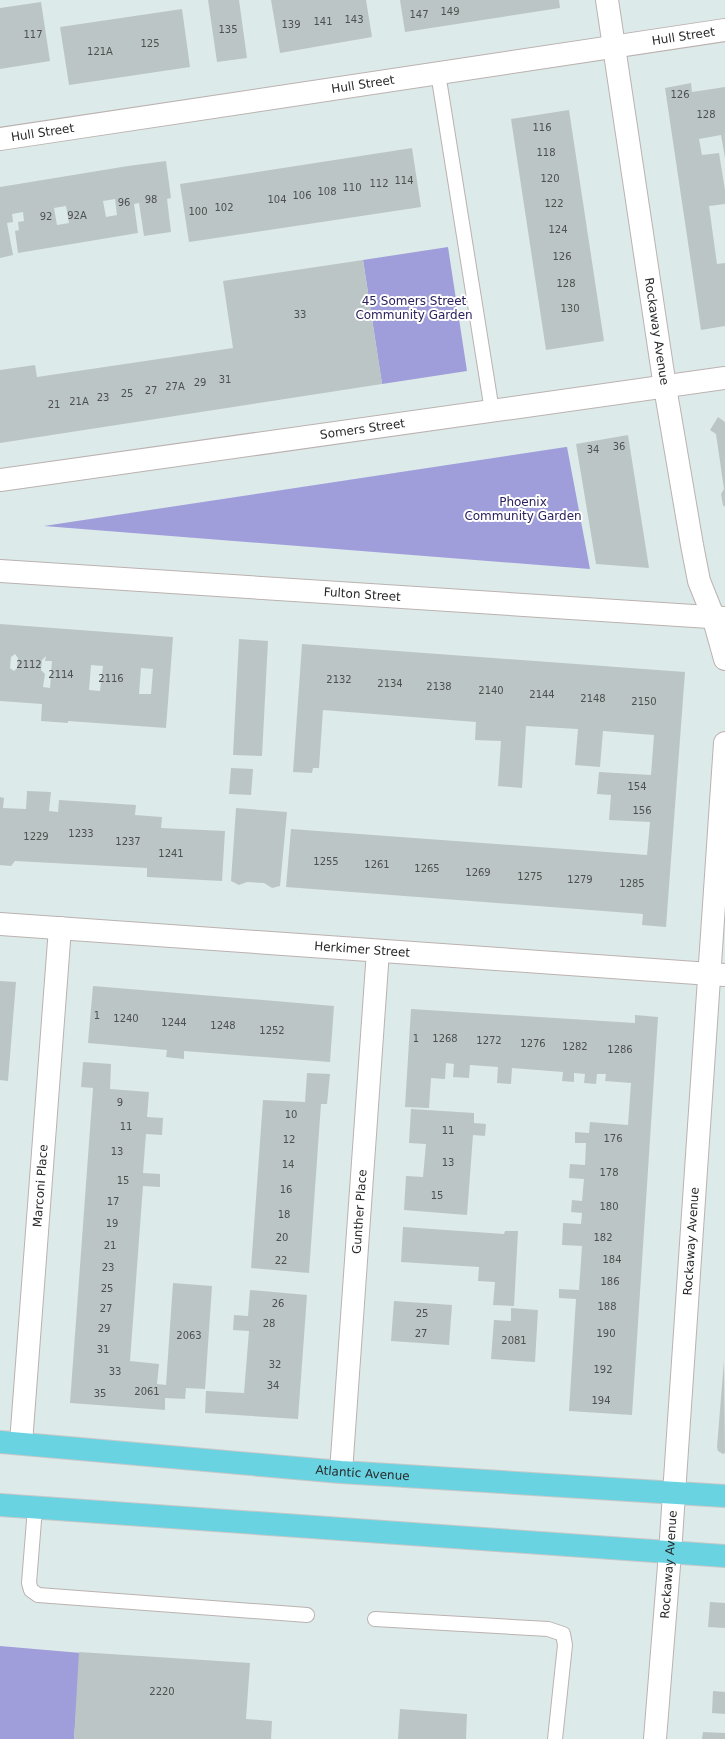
<svg xmlns="http://www.w3.org/2000/svg" width="725" height="1739" viewBox="0 0 725 1739" font-family="'DejaVu Sans',sans-serif">
<rect width="100%" height="100%" fill="#dceae9"/>
<path fill="#9f9edb" d="M 448,247 L 467,371 L 382,384 L 363,260 Z
M 567,447 L 590,569 L 44,526 L 566,447 Z
M 0,1646 L 81,1653 L 74,1739 L 0,1739 Z"/>
<path fill="#bcc5c5" fill-rule="evenodd" d="M 208,0 L 239,0 L 247,58 L 217,62 Z
M 271,0 L 366,0 L 372,37 L 280,53 Z
M 400,0 L 559,0 L 560,8 L 405,32 Z
M 41,2 L 50,61 L 0,69 L 0,8 Z
M 182,9 L 190,67 L 69,85 L 60,27 Z
M 691,83 L 692,92 L 725,87 L 725,158 L 721,135 L 699,139 L 702,155 L 719,153 L 725,190 L 725,204 L 709,206 L 717,264 L 725,263 L 725,326 L 701,330 L 665,88 Z
M 569,110 L 604,341 L 546,350 L 511,119 Z
M 412,148 L 421,207 L 189,242 L 180,184 Z
M 166,161 L 171,198 L 167,199 L 171,232 L 144,236 L 139,203 L 134,204 L 138,233 L 18,253 L 15,231 L 19,230 L 18,222 L 24,221 L 23,212 L 12,214 L 13,222 L 7,223 L 13,255 L 0,258 L 0,187 L 128,166 L 130,176 L 128,166 ZM 115,199 L 117,215 L 106,217 L 103,201 ZM 66,206 L 69,223 L 57,225 L 54,208 Z
M 363,260 L 382,384 L 0,443 L 0,370 L 35,365 L 37,377 L 233,348 L 223,281 Z
M 718,417 L 725,422 L 725,507 L 723,505 L 721,494 L 724,489 L 716,434 L 710,430 Z
M 628,435 L 649,568 L 596,564 L 576,444 Z
M 0,624 L 173,637 L 166,728 L 68,721 L 68,723 L 41,721 L 42,704 L 0,701 ZM 15,654 L 18,658 L 17,668 L 14,671 L 10,668 L 11,657 ZM 46,656 L 45,661 L 52,661 L 50,688 L 43,687 L 45,674 L 41,670 L 42,660 ZM 91,665 L 103,666 L 100,691 L 89,690 ZM 141,668 L 153,669 L 151,694 L 139,694 Z
M 239,639 L 268,641 L 262,756 L 233,755 Z
M 302,644 L 685,672 L 666,927 L 642,925 L 643,914 L 286,887 L 291,829 L 647,855 L 650,822 L 609,820 L 611,795 L 597,794 L 599,772 L 651,775 L 654,735 L 603,731 L 600,767 L 575,765 L 578,729 L 526,726 L 522,788 L 498,786 L 501,741 L 475,740 L 476,722 L 323,710 L 319,768 L 313,768 L 312,773 L 293,772 Z
M 231,768 L 253,769 L 251,795 L 229,794 Z
M 27,791 L 51,792 L 49,811 L 58,812 L 59,800 L 136,805 L 135,815 L 162,817 L 161,828 L 225,831 L 222,881 L 147,877 L 147,868 L 15,861 L 11,866 L 0,865 L 0,797 L 4,798 L 3,808 L 26,809 Z
M 236,808 L 287,812 L 280,886 L 272,888 L 264,883 L 247,882 L 239,885 L 231,881 Z
M 0,981 L 16,982 L 8,1081 L 0,1080 Z
M 93,986 L 334,1006 L 330,1062 L 184,1051 L 184,1059 L 166,1057 L 167,1050 L 88,1043 Z
M 411,1009 L 635,1023 L 635,1015 L 658,1017 L 632,1415 L 569,1411 L 576,1299 L 559,1298 L 559,1289 L 579,1290 L 582,1246 L 562,1245 L 563,1223 L 581,1224 L 582,1213 L 571,1212 L 572,1200 L 582,1201 L 584,1179 L 569,1178 L 570,1164 L 585,1165 L 586,1143 L 575,1143 L 575,1132 L 589,1133 L 590,1122 L 628,1125 L 631,1083 L 605,1081 L 606,1074 L 597,1074 L 596,1084 L 584,1083 L 585,1074 L 574,1073 L 574,1082 L 562,1081 L 563,1072 L 512,1068 L 511,1084 L 497,1083 L 498,1067 L 470,1065 L 469,1078 L 453,1077 L 454,1064 L 446,1063 L 445,1079 L 431,1078 L 429,1108 L 405,1107 Z
M 83,1062 L 111,1064 L 110,1089 L 149,1092 L 147,1117 L 163,1118 L 162,1135 L 146,1134 L 143,1173 L 160,1174 L 160,1187 L 143,1186 L 130,1361 L 159,1364 L 157,1384 L 166,1385 L 173,1283 L 212,1286 L 205,1389 L 186,1388 L 185,1399 L 165,1398 L 165,1410 L 70,1403 L 93,1088 L 81,1087 Z
M 307,1073 L 330,1074 L 327,1104 L 321,1104 L 309,1273 L 251,1268 L 263,1100 L 305,1102 Z
M 411,1109 L 474,1113 L 474,1123 L 486,1124 L 485,1136 L 473,1135 L 467,1215 L 404,1210 L 406,1176 L 423,1177 L 426,1144 L 409,1143 Z
M 403,1227 L 504,1234 L 505,1231 L 518,1231 L 514,1306 L 493,1305 L 495,1282 L 478,1281 L 479,1267 L 401,1262 Z
M 250,1290 L 307,1295 L 298,1419 L 205,1413 L 206,1391 L 244,1393 L 249,1331 L 233,1330 L 234,1315 L 248,1316 Z
M 394,1301 L 452,1305 L 449,1345 L 391,1341 Z
M 511,1308 L 538,1310 L 535,1362 L 491,1359 L 494,1320 L 511,1321 Z
M 724,1361 L 725,1453 L 723,1454 L 718,1451 L 717,1447 Z
M 710,1602 L 725,1603 L 725,1628 L 708,1627 Z
M 79,1652 L 250,1663 L 246,1719 L 272,1721 L 271,1739 L 74,1739 Z
M 713,1691 L 725,1692 L 725,1714 L 712,1713 Z
M 400,1709 L 467,1714 L 466,1739 L 398,1739 Z
M 703,1732 L 725,1733 L 725,1739 L 702,1739 Z"/>
<g fill="none" stroke-linecap="round" stroke-linejoin="round">
<defs>
<path id="service" d="M 438,73 L 492,411
M 35,1508 L 29,1583 L 31,1590 L 38,1595 L 307,1615
M 375,1619 L 548,1629 L 563,1634 L 565,1645 L 555,1739"/>
<g id="minor">
<path id="s1" d="M 0,139 L 725,30"/>
<path id="s2" d="M 0,480 L 725,378"/>
<path id="s3" d="M 0,924 L 725,975"/>
<path id="s4" d="M 21,1443 L 60,928"/>
<path id="s5" d="M 341,1472 L 378,951"/>
</g>
<g id="secondary">
<path id="s6" d="M 607,0 L 665,387 L 692,545 L 699,581 L 713,616 L 725,659"/>
<path id="s7" d="M 0,571 L 725,618"/>
<path id="s8" d="M 655,1739 L 670,1553 L 725,743"/>
</g>
<g id="primary">
<path id="s9" d="M 0,1442 L 341,1472 L 725,1496"/>
<path d="M 0,1505 L 725,1556"/>
</g>
</defs>
<use href="#service" stroke="#bbb2b0" stroke-width="16"/>
<use href="#minor" stroke="#bbb2b0" stroke-width="24"/>
<use href="#secondary" stroke="#bbb2b0" stroke-width="24"/>
<use href="#primary" stroke="#c7c7c7" stroke-width="24"/>
<use href="#service" stroke="#fff" stroke-width="14"/>
<use href="#minor" stroke="#fff" stroke-width="22"/>
<use href="#secondary" stroke="#fff" stroke-width="22"/>
<use href="#primary" stroke="#69d3e2" stroke-width="22"/>
</g>
<g text-anchor="middle" dominant-baseline="central" stroke-width="4" stroke-linejoin="round" paint-order="stroke">
<g font-size="10" fill="#4e5050">
<text x="450" y="11">149</text>
<text x="419" y="14">147</text>
<text x="354" y="19">143</text>
<text x="323" y="21">141</text>
<text x="291" y="24">139</text>
<text x="228" y="29">135</text>
<text x="33" y="34">117</text>
<text x="150" y="43">125</text>
<text x="100" y="51">121A</text>
<text x="680" y="94">126</text>
<text x="706" y="114">128</text>
<text x="542" y="127">116</text>
<text x="546" y="152">118</text>
<text x="550" y="178">120</text>
<text x="404" y="180">114</text>
<text x="379" y="183">112</text>
<text x="352" y="187">110</text>
<text x="327" y="191">108</text>
<text x="302" y="195">106</text>
<text x="151" y="199">98</text>
<text x="277" y="199">104</text>
<text x="124" y="202">96</text>
<text x="554" y="203">122</text>
<text x="224" y="207">102</text>
<text x="198" y="211">100</text>
<text x="77" y="215">92A</text>
<text x="46" y="216">92</text>
<text x="558" y="229">124</text>
<text x="562" y="256">126</text>
<text x="566" y="283">128</text>
<text x="570" y="308">130</text>
<text x="300" y="314">33</text>
<text x="225" y="379">31</text>
<text x="200" y="382">29</text>
<text x="175" y="386">27A</text>
<text x="151" y="390">27</text>
<text x="127" y="393">25</text>
<text x="103" y="397">23</text>
<text x="79" y="401">21A</text>
<text x="54" y="404">21</text>
<text x="619" y="446">36</text>
<text x="593" y="449">34</text>
<text x="29" y="664">2112</text>
<text x="61" y="674">2114</text>
<text x="111" y="678">2116</text>
<text x="339" y="679">2132</text>
<text x="390" y="683">2134</text>
<text x="439" y="686">2138</text>
<text x="491" y="690">2140</text>
<text x="542" y="694">2144</text>
<text x="593" y="698">2148</text>
<text x="644" y="701">2150</text>
<text x="637" y="786">154</text>
<text x="642" y="810">156</text>
<text x="81" y="833">1233</text>
<text x="36" y="836">1229</text>
<text x="128" y="841">1237</text>
<text x="171" y="853">1241</text>
<text x="326" y="861">1255</text>
<text x="377" y="864">1261</text>
<text x="427" y="868">1265</text>
<text x="478" y="872">1269</text>
<text x="530" y="876">1275</text>
<text x="580" y="879">1279</text>
<text x="632" y="883">1285</text>
<text x="97" y="1015">1</text>
<text x="126" y="1018">1240</text>
<text x="174" y="1022">1244</text>
<text x="223" y="1025">1248</text>
<text x="272" y="1030">1252</text>
<text x="416" y="1038">1</text>
<text x="445" y="1038">1268</text>
<text x="489" y="1040">1272</text>
<text x="533" y="1043">1276</text>
<text x="575" y="1046">1282</text>
<text x="620" y="1049">1286</text>
<text x="120" y="1102">9</text>
<text x="291" y="1114">10</text>
<text x="126" y="1126">11</text>
<text x="448" y="1130">11</text>
<text x="613" y="1138">176</text>
<text x="289" y="1139">12</text>
<text x="117" y="1151">13</text>
<text x="448" y="1162">13</text>
<text x="288" y="1164">14</text>
<text x="609" y="1172">178</text>
<text x="123" y="1180">15</text>
<text x="286" y="1189">16</text>
<text x="437" y="1195">15</text>
<text x="113" y="1201">17</text>
<text x="609" y="1206">180</text>
<text x="284" y="1214">18</text>
<text x="112" y="1223">19</text>
<text x="282" y="1237">20</text>
<text x="603" y="1237">182</text>
<text x="110" y="1245">21</text>
<text x="612" y="1259">184</text>
<text x="281" y="1260">22</text>
<text x="108" y="1267">23</text>
<text x="610" y="1281">186</text>
<text x="107" y="1288">25</text>
<text x="278" y="1303">26</text>
<text x="607" y="1306">188</text>
<text x="106" y="1308">27</text>
<text x="422" y="1313">25</text>
<text x="269" y="1323">28</text>
<text x="104" y="1328">29</text>
<text x="421" y="1333">27</text>
<text x="606" y="1333">190</text>
<text x="189" y="1335">2063</text>
<text x="514" y="1340">2081</text>
<text x="103" y="1349">31</text>
<text x="275" y="1364">32</text>
<text x="603" y="1369">192</text>
<text x="115" y="1371">33</text>
<text x="273" y="1385">34</text>
<text x="147" y="1391">2061</text>
<text x="100" y="1393">35</text>
<text x="601" y="1400">194</text>
<text x="162" y="1691">2220</text>
</g>
<g font-size="12" fill="#292929" stroke="#fff">
<text stroke="none"><textPath href="#s1" startOffset="691">Hull Street</textPath></text>
<text stroke="none"><textPath href="#s1" startOffset="367">Hull Street</textPath></text>
<text stroke="none"><textPath href="#s1" startOffset="43">Hull Street</textPath></text>
<text stroke="none"><textPath href="#s6" startOffset="335">Rockaway Avenue</textPath></text>
<text stroke="none"><textPath href="#s2" startOffset="366">Somers Street</textPath></text>
<text stroke="none"><textPath href="#s7" startOffset="363">Fulton Street</textPath></text>
<text stroke="none"><textPath href="#s3" startOffset="363">Herkimer Street</textPath></text>
<text stroke="none"><textPath href="#s4" startOffset="258">Marconi Place</textPath></text>
<text stroke="none"><textPath href="#s5" startOffset="261">Gunther Place</textPath></text>
<text stroke="none"><textPath href="#s8" startOffset="499">Rockaway Avenue</textPath></text>
<text stroke="none"><textPath href="#s9" startOffset="364">Atlantic Avenue</textPath></text>
<text stroke="none"><textPath href="#s8" startOffset="175">Rockaway Avenue</textPath></text>
</g>
<g font-size="12" fill="#2a215e" stroke="#fff">
<text x="414" y="301">45 Somers Street<tspan x="414" dy="14">Community Garden</tspan></text>
<text x="523" y="502">Phoenix<tspan x="523" dy="14">Community Garden</tspan></text>
</g>
</g>
</svg>
